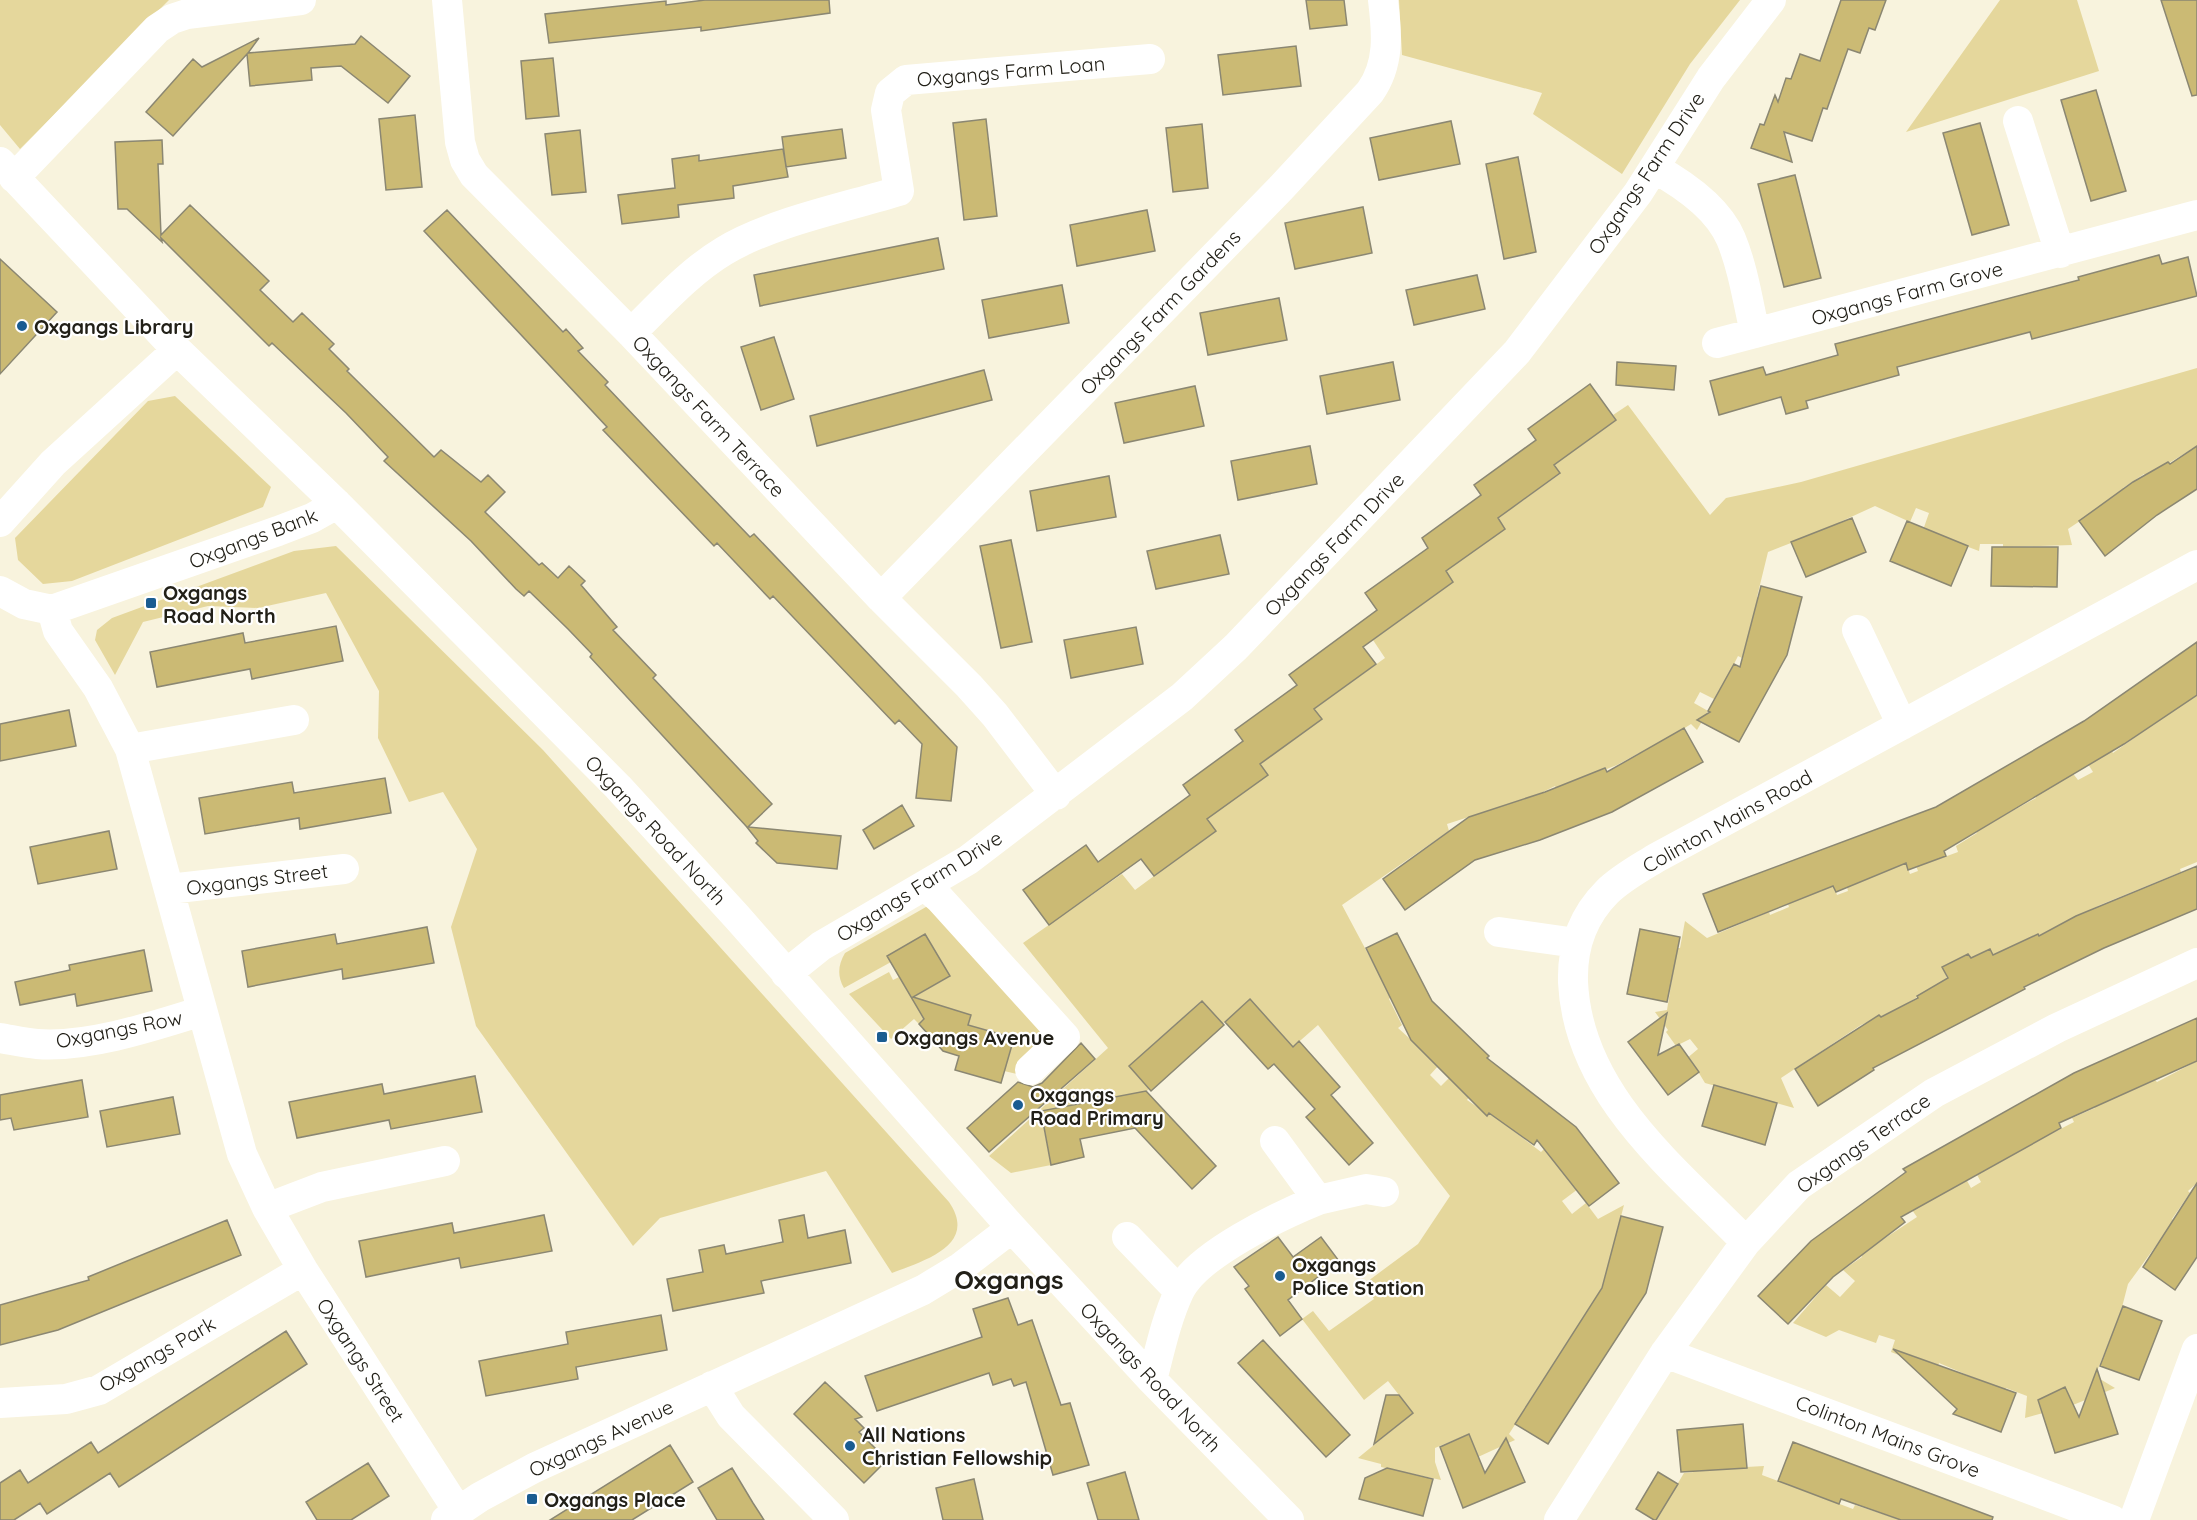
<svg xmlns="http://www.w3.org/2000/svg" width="2197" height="1520" viewBox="0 0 2197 1520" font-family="Quicksand,sans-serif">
<rect width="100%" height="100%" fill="#f8f3dd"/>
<path fill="#e5d79c" d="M 0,0 L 169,0 L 20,149 L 0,125 Z
M 1399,0 L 1740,0 L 1690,64 L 1622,174 L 1533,114 L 1542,93 L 1402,55 Z
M 2000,0 L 2077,0 L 2099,71 L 1906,132 Z
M 2197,368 L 2197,446 L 2146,477 L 2144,474 L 2123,488 L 2125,491 L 2068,529 L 2072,545 L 2003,547 L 2003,544 L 1980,544 L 1979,551 L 1923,530 L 1929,513 L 1916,508 L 1910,522 L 1875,506 L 1840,522 L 1840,524 L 1768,552 L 1757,597 L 1760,598 L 1742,658 L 1738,656 L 1716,700 L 1700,692 L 1694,703 L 1708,711 L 1697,730 L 1691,724 L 1641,756 L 1639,753 L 1617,765 L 1556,789 L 1555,786 L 1537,795 L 1447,824 L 1449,831 L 1342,905 L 1391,997 L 1389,999 L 1402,1025 L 1398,1028 L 1439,1065 L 1430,1075 L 1441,1086 L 1449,1078 L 1469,1097 L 1467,1100 L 1488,1114 L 1490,1113 L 1541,1152 L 1544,1149 L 1578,1189 L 1562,1201 L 1572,1214 L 1586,1203 L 1598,1219 L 1624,1205 L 1602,1289 L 1509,1434 L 1515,1440 L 1478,1457 L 1469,1434 L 1435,1448 L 1435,1462 L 1441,1480 L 1381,1467 L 1381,1464 L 1358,1458 L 1413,1413 L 1388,1381 L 1364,1400 L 1302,1319 L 1313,1311 L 1329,1331 L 1374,1299 L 1364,1284 L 1418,1244 L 1450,1196 L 1318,1025 L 1293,1047 L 1250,1000 L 1222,1024 L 1201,1001 L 1129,1066 L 1149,1089 L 1122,1114 L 1044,1130 L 1051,1165 L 1011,1173 L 989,1156 L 1108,1048 L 1023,943 L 1122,874 L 1135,890 L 1215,831 L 1207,819 L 1260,764 L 1321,719 L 1314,709 L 1385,658 L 1373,640 L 1453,582 L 1446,571 L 1505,529 L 1498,518 L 1560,474 L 1554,465 L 1616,420 L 1613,415 L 1628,405 L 1710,515 L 1726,498 L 1801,482 Z
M 175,396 L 271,487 L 263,507 L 72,581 L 43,584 L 18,560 L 15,538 L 148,401 Z
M 336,546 L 543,750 L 949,1202 C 979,1246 922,1261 892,1273 L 826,1171 L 660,1218 L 633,1246 L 476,1026 L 451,927 L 477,849 L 443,792 L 409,802 L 378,738 L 379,691 L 326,593 L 258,608 L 208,606 L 143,622 L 115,675 L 95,640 L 97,630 L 112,618 L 294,551 Z
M 2197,693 L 2197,862 L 2180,869 L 2181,872 L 2100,905 L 2039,936 L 2037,934 L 2014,945 L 1996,961 L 1990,949 L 1971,958 L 1968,954 L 1942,967 L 1950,984 L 1936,985 L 1900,1008 L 1861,1025 L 1781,1078 L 1794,1108 L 1705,1083 L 1691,1060 L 1686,1059 L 1698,1049 L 1690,1039 L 1676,1046 L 1666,1032 L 1668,1030 L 1655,1012 L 1667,1010 L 1677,948 L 1680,948 L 1685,921 L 1707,938 L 1769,912 L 1770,915 L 1789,907 L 1788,904 L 1833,884 L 1837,895 L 1848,891 L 1845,880 L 1905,861 L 1910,874 L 1918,871 L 1913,858 L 1936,860 L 1958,852 L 1956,846 L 1977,833 L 1976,831 L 2036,798 L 2035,795 L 2071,771 L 2078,780 L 2093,772 L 2088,764 L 2111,750 L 2113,753 Z
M 933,903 L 1058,1039 L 1017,1074 L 1004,1071 L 1014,1038 L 968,1025 L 971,1015 L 940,1006 L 919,1024 L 914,1019 L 891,1039 L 849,994 L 889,972 L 893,980 L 899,977 L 912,998 L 949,977 L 925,934 L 888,956 L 891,962 L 844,988 C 837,976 838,965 845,953 Z
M 2197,1061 L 2197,1183 L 2188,1191 L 2190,1193 L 2172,1219 L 2174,1221 L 2128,1284 L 2120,1315 L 2095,1376 L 2115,1388 L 2073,1405 L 2025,1418 L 2027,1396 L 2006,1388 L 2005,1391 L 1939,1363 L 1938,1366 L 1911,1355 L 1909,1359 L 1891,1352 L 1895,1340 L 1879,1335 L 1876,1343 L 1839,1330 L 1826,1337 L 1793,1323 L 1826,1285 L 1840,1297 L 1855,1281 L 1843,1270 L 1862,1257 L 1861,1254 L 1917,1217 L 1912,1210 L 1965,1177 L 1971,1188 L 1981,1182 L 1976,1173 L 2074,1122 L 2072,1118 L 2095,1108 L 2094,1105 L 2130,1088 L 2132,1090 L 2155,1080 L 2157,1082 Z
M 1764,1466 L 1762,1475 L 1853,1509 L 1855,1505 L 1901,1520 L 1656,1520 L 1684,1473 L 1694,1472 L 1694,1470 Z"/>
<path fill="#cbba74" stroke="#8b8772" stroke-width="1.5" d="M 705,0 L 829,0 L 830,13 L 701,31 L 701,27 L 549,43 L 545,14 L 666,1 L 666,5 Z
M 1306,0 L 1344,0 L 1347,25 L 1310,29 Z
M 1841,0 L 1886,0 L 1875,30 L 1869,28 L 1860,53 L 1848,49 L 1827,109 L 1823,108 L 1812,141 L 1784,132 L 1792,162 L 1751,148 L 1760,124 L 1764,125 L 1775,95 L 1778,102 L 1786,78 L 1791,79 L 1800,54 L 1820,61 Z
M 2161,0 L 2197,0 L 2197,95 L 2192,96 Z
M 361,36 L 410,76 L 388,103 L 341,66 L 311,68 L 312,80 L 250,86 L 247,54 L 173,136 L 146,112 L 193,59 L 202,67 L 259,38 L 248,53 L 355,44 Z
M 1296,46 L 1301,86 L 1223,95 L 1218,55 Z
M 553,58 L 559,116 L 526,119 L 521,61 Z
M 2096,90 L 2126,191 L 2091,201 L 2061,100 Z
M 415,115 L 422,187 L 386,190 L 379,119 Z
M 986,119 L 997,216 L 964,220 L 953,123 Z
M 1451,121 L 1460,164 L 1379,180 L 1370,138 Z
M 1980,123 L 2009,225 L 1972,235 L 1943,133 Z
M 1202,124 L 1208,188 L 1173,192 L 1166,128 Z
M 842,129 L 846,158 L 786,167 L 782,137 Z
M 580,130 L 586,192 L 552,195 L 545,134 Z
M 162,140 L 163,164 L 158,164 L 161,235 L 190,205 L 269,281 L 260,290 L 293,322 L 302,313 L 334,344 L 329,349 L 349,369 L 347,371 L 434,457 L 441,450 L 481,482 L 488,475 L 505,492 L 485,512 L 539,565 L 542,563 L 558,578 L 569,566 L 585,581 L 581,585 L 617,627 L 613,630 L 656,675 L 653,678 L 772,804 L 748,827 L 841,836 L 837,869 L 777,863 L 756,843 L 758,841 L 746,826 L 590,657 L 592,654 L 568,629 L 529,591 L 524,596 L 516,589 L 471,541 L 384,461 L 388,457 L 346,413 L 272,343 L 269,346 L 161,238 L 162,242 L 127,209 L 118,209 L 115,142 Z
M 783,149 L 788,177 L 733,186 L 734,198 L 678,205 L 679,217 L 622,224 L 618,195 L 675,188 L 672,159 L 699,155 L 699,161 Z
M 1518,157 L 1536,252 L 1504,259 L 1486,164 Z
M 1795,175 L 1821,278 L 1784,287 L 1758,184 Z
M 1363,207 L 1372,253 L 1295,269 L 1285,223 Z
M 447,210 L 563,332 L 566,329 L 583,348 L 578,351 L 608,382 L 605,385 L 677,461 L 750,537 L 754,534 L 957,747 L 951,801 L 916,798 L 922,744 L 899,720 L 895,724 L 773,596 L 770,599 L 717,543 L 714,546 L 603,430 L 607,427 L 424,231 Z
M 1147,210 L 1155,251 L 1077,266 L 1070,225 Z
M 938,238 L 944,269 L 760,306 L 754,275 Z
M 2159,255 L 2162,264 L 2188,257 L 2197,296 L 2032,339 L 2030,332 L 1897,367 L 1899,375 L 1806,401 L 1808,408 L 1786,414 L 1781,397 L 1719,415 L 1710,381 L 1763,367 L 1766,375 L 1838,355 L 1835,344 L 2079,280 L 2078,277 Z
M 0,259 L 57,312 L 0,374 Z
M 1477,275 L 1485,309 L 1414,325 L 1406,290 Z
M 1062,285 L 1069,323 L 989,338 L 982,300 Z
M 1279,298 L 1287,340 L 1208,355 L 1200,313 Z
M 774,337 L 794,399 L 761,410 L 741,347 Z
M 1393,362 L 1400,400 L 1327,414 L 1320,376 Z
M 1617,362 L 1676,366 L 1674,390 L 1616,385 Z
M 984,370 L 992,400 L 817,446 L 810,416 Z
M 1590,384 L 1616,420 L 1554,465 L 1560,473 L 1498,518 L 1505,529 L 1446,571 L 1453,582 L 1363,647 L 1376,664 L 1314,709 L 1322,719 L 1260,764 L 1268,775 L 1207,819 L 1216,831 L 1154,876 L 1141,859 L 1049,925 L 1023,890 L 1086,845 L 1098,862 L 1190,795 L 1183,785 L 1243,741 L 1235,730 L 1297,685 L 1289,675 L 1377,610 L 1365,593 L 1428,548 L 1422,538 L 1481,495 L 1474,485 L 1536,440 L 1528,429 Z
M 1195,386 L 1204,426 L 1124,443 L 1115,403 Z
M 1310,446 L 1317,484 L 1238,500 L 1231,461 Z
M 2197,446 L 2197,489 L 2157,515 L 2105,556 L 2079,521 L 2133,482 L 2168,462 L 2170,464 Z
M 1109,476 L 1116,517 L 1037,531 L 1030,491 Z
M 1852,518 L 1866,552 L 1806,577 L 1791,542 Z
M 1907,521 L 1968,546 L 1951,586 L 1890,561 Z
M 1220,535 L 1229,574 L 1156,589 L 1147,551 Z
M 1011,540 L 1032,642 L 1001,648 L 980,546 Z
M 1992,547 L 2058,547 L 2057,587 L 1991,586 Z
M 1761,586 L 1802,597 L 1787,655 L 1739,742 L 1697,720 L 1710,712 L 1708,711 L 1734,664 L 1740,667 Z
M 336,626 L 343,661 L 252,679 L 250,669 L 157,687 L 150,652 L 243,633 L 245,643 Z
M 1136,627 L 1143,664 L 1071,678 L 1064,640 Z
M 2197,642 L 2197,695 L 2124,744 L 1944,851 L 1946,856 L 1908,870 L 1906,863 L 1836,892 L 1833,886 L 1718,932 L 1703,894 L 1936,807 L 2084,721 Z
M 69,710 L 76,746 L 0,761 L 0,724 Z
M 1684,728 L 1703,762 L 1612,812 L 1540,840 L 1475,860 L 1405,910 L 1383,879 L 1469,817 L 1545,792 L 1605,768 L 1607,772 Z
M 385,778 L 391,813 L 300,829 L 299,818 L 205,834 L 199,798 L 292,782 L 294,793 Z
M 902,805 L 914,826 L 874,849 L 863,830 Z
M 109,831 L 117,869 L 38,884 L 30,847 Z
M 2197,866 L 2197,909 L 2104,948 L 2024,987 L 2025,989 L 1873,1068 L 1874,1070 L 1818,1106 L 1795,1069 L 1879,1015 L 1881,1017 L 1918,998 L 1917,996 L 1948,978 L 1942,967 L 1968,954 L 1971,958 L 1990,949 L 1993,955 L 2038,934 L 2039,936 L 2076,916 Z
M 427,927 L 434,963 L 343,979 L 342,969 L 248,987 L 242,951 L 335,934 L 337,944 Z
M 1640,929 L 1680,937 L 1667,1002 L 1627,994 Z
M 1397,933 L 1432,1001 L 1489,1056 L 1487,1058 L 1576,1127 L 1619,1183 L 1589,1206 L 1537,1140 L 1534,1145 L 1489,1113 L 1487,1116 L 1411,1040 L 1366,948 Z
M 925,934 L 950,976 L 913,997 L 971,1015 L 968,1025 L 1014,1038 L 1001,1083 L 955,1070 L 959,1056 L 943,1051 L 919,1024 L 924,1019 L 887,956 Z
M 144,950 L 152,991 L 77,1006 L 75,994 L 20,1005 L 15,982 L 70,970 L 69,965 Z
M 1250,999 L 1293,1047 L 1299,1041 L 1340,1087 L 1331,1095 L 1373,1143 L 1349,1165 L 1306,1117 L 1315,1109 L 1274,1064 L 1268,1069 L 1225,1022 Z
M 1202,1001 L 1224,1025 L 1151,1091 L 1129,1066 Z
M 1667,1013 L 1658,1055 L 1679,1044 L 1699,1072 L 1668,1095 L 1628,1042 Z
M 2197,1018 L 2197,1061 L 2059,1123 L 2061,1128 L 1901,1217 L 1905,1222 L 1833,1277 L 1788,1324 L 1758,1296 L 1811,1241 L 1906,1172 L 1903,1169 L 2074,1073 Z
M 1081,1043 L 1095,1059 L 989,1152 L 967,1128 L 1018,1082 L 1033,1087 L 1042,1083 Z
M 475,1076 L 482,1112 L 391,1129 L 389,1120 L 297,1138 L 289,1102 L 382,1084 L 384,1094 Z
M 82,1080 L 88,1117 L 14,1130 L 11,1118 L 0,1120 L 0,1095 Z
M 1714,1085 L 1777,1103 L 1765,1145 L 1702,1126 Z
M 1146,1091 L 1216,1166 L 1192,1189 L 1135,1128 L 1080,1139 L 1084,1157 L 1051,1165 L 1041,1111 Z
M 173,1097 L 180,1134 L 107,1147 L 100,1111 Z
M 2197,1183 L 2197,1257 L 2175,1290 L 2143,1267 Z
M 544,1215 L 552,1251 L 461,1268 L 459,1258 L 366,1277 L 359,1241 L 452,1223 L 454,1233 Z
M 804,1215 L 808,1238 L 845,1230 L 851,1263 L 761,1281 L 764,1293 L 673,1311 L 667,1279 L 703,1272 L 699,1250 L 724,1245 L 726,1254 L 783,1242 L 779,1220 Z
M 1621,1216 L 1663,1227 L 1646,1293 L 1548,1444 L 1515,1424 L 1602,1288 Z
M 227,1220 L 241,1255 L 58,1330 L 0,1345 L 0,1305 L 89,1280 L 88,1277 Z
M 1278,1237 L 1293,1257 L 1321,1237 L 1339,1261 L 1288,1300 L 1302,1319 L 1280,1336 L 1245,1289 L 1249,1286 L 1234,1267 Z
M 1008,1298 L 1018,1325 L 1032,1320 L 1061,1405 L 1070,1403 L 1089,1465 L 1053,1475 L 1026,1382 L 1014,1386 L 1011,1379 L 993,1385 L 989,1373 L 877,1411 L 865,1376 L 982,1337 L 973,1309 Z
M 2123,1306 L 2162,1321 L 2139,1380 L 2100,1366 Z
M 661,1315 L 667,1350 L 576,1367 L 578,1379 L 486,1396 L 479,1361 L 568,1344 L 566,1332 Z
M 286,1331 L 307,1364 L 119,1487 L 110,1473 L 47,1514 L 40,1503 L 14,1520 L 0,1520 L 0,1483 L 20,1470 L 28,1483 L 91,1442 L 98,1453 Z
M 1263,1340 L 1350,1435 L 1326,1457 L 1238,1363 Z
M 1893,1349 L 2016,1393 L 2001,1432 L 1953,1414 L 1957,1409 Z
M 2097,1369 L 2118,1434 L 2055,1453 L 2038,1400 L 2065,1387 L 2079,1417 Z
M 825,1382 L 862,1417 L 855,1419 L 864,1428 L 859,1432 L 887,1460 L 864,1483 L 794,1414 Z
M 1386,1395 L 1399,1395 L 1413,1413 L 1374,1444 Z
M 1743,1424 L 1747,1468 L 1681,1472 L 1677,1430 Z
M 1469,1434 L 1485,1473 L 1506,1438 L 1525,1482 L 1463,1508 L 1440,1447 Z
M 1793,1442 L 1993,1517 L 1992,1520 L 1901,1520 L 1841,1499 L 1839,1504 L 1789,1485 L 1778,1481 Z
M 670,1445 L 693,1482 L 632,1520 L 550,1520 Z
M 368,1463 L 389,1496 L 351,1520 L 317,1520 L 306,1502 Z
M 732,1468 L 753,1503 L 764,1520 L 717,1520 L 698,1488 Z
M 1387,1468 L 1433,1479 L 1423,1516 L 1359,1499 L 1365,1478 Z
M 1125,1472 L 1139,1520 L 1098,1520 L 1087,1483 Z
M 1658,1472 L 1678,1484 L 1656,1520 L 1654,1520 L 1636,1509 Z
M 974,1479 L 983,1520 L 943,1520 L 936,1488 Z"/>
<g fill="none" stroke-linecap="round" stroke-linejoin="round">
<path stroke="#fff" stroke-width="30" d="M 447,0 L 460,142 L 465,160 L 474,175 L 631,333 L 881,598 L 969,686 L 995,715 L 1056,795
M 2018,121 L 2060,253
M 0,162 L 177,350 L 337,504 L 618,787 L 737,917 L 1012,1228 L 1152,1380 L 1289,1520
M 1654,168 C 1683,184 1718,208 1731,239 C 1743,268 1748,302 1755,333 L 2197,215
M 14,178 L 157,29 L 172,19 L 187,14 L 301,0
M 631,333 C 660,305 689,272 724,251 C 769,223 847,207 899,191 L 886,110 L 890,93 L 906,80 L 1150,59
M 1717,343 L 1755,333
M 0,522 L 53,463 L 177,350
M 0,591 L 24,604 L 52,610 L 278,531 L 312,518 L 337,504
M 881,598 L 1280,189 L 1370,92 C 1390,64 1387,33 1383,0
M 52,610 L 58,631 L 98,688 L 130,749 L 242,1154 L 267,1208 L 303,1270 L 458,1511
M 1857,630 L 1902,725
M 130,749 L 294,720
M 925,886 L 939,898 L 1065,1037 L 1030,1070
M 169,889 L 344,869
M 1499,932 L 1576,943
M 786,974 L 821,946 L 968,860 L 1182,697 L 1236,647 L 1517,352 L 1638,193 L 1711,78 L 1771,0
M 0,1038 C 12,1040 25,1043 37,1044 C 88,1048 154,1026 202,1011
M 1275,1141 L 1318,1200 L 1366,1189 L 1384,1192
M 267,1208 L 322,1187 L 445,1161
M 1127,1237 L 1179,1291
M 1746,1242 C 1674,1168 1578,1094 1573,982 C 1572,947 1582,917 1607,892 C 1621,878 1640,868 1656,858 L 2197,565
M 1665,1353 L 2112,1520
M 1152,1380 C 1160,1350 1166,1320 1179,1292 C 1196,1255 1281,1215 1318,1200
M 712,1386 L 731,1416 L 834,1520
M 0,1403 L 66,1399 L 99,1390 L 303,1270
M 446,1520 L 480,1497 L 534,1468 L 923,1290 L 961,1267 L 1012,1228
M 1559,1520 L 1665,1353 L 1746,1242 L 1799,1185 L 1934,1093 L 2057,1028 L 2197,963
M 2134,1520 L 2197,1349"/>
</g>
<g fill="#1a5c91" stroke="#fff" stroke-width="2">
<circle cx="22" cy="326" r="6"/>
<rect x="145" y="597" width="12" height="12" rx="3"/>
<rect x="876" y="1031" width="12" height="12" rx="3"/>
<circle cx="1018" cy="1105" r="6"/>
<circle cx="1280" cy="1276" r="6"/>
<circle cx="850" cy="1446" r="6"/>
<rect x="526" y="1493" width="12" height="12" rx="3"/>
</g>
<g text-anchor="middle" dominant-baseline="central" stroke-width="4.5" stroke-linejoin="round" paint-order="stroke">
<g font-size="20" fill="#222018" stroke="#fff">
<text transform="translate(1011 71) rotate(-5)">Oxgangs Farm Loan</text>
<text transform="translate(1646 173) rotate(-56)">Oxgangs Farm Drive</text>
<text transform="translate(1907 293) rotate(-15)">Oxgangs Farm Grove</text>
<text transform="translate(1160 312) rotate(-46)">Oxgangs Farm Gardens</text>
<text transform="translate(709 416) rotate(47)">Oxgangs Farm Terrace</text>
<text transform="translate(253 538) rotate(-21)">Oxgangs Bank</text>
<text transform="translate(1334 544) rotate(-46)">Oxgangs Farm Drive</text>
<text transform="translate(1727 821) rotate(-29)">Colinton Mains Road</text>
<text transform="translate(656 830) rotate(47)">Oxgangs Road North</text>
<text transform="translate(257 879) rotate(-7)">Oxgangs Street</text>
<text transform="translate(919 886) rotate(-32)">Oxgangs Farm Drive</text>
<text transform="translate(119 1029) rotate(-11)">Oxgangs Row</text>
<text transform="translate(1863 1143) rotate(-35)">Oxgangs Terrace</text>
<text transform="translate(157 1354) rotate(-30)">Oxgangs Park</text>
<text transform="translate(361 1360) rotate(57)">Oxgangs Street</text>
<text transform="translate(1151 1377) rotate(47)">Oxgangs Road North</text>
<text transform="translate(1888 1436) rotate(21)">Colinton Mains Grove</text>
<text transform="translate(601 1438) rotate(-25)">Oxgangs Avenue</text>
</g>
<g font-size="20" font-weight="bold" fill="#222018" stroke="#fff" text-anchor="start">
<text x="34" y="326">Oxgangs Library</text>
<text x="163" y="592">Oxgangs<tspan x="163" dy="23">Road North</tspan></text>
<text x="894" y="1037">Oxgangs Avenue</text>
<text x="1030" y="1094">Oxgangs<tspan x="1030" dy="23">Road Primary</tspan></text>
<text x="1292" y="1264">Oxgangs<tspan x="1292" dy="23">Police Station</tspan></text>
<text x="862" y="1434">All Nations<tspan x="862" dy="23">Christian Fellowship</tspan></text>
<text x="544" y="1499">Oxgangs Place</text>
</g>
<g font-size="26" font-weight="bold" fill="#222018" stroke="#fff">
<text x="1009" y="1279">Oxgangs</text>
</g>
</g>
</svg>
